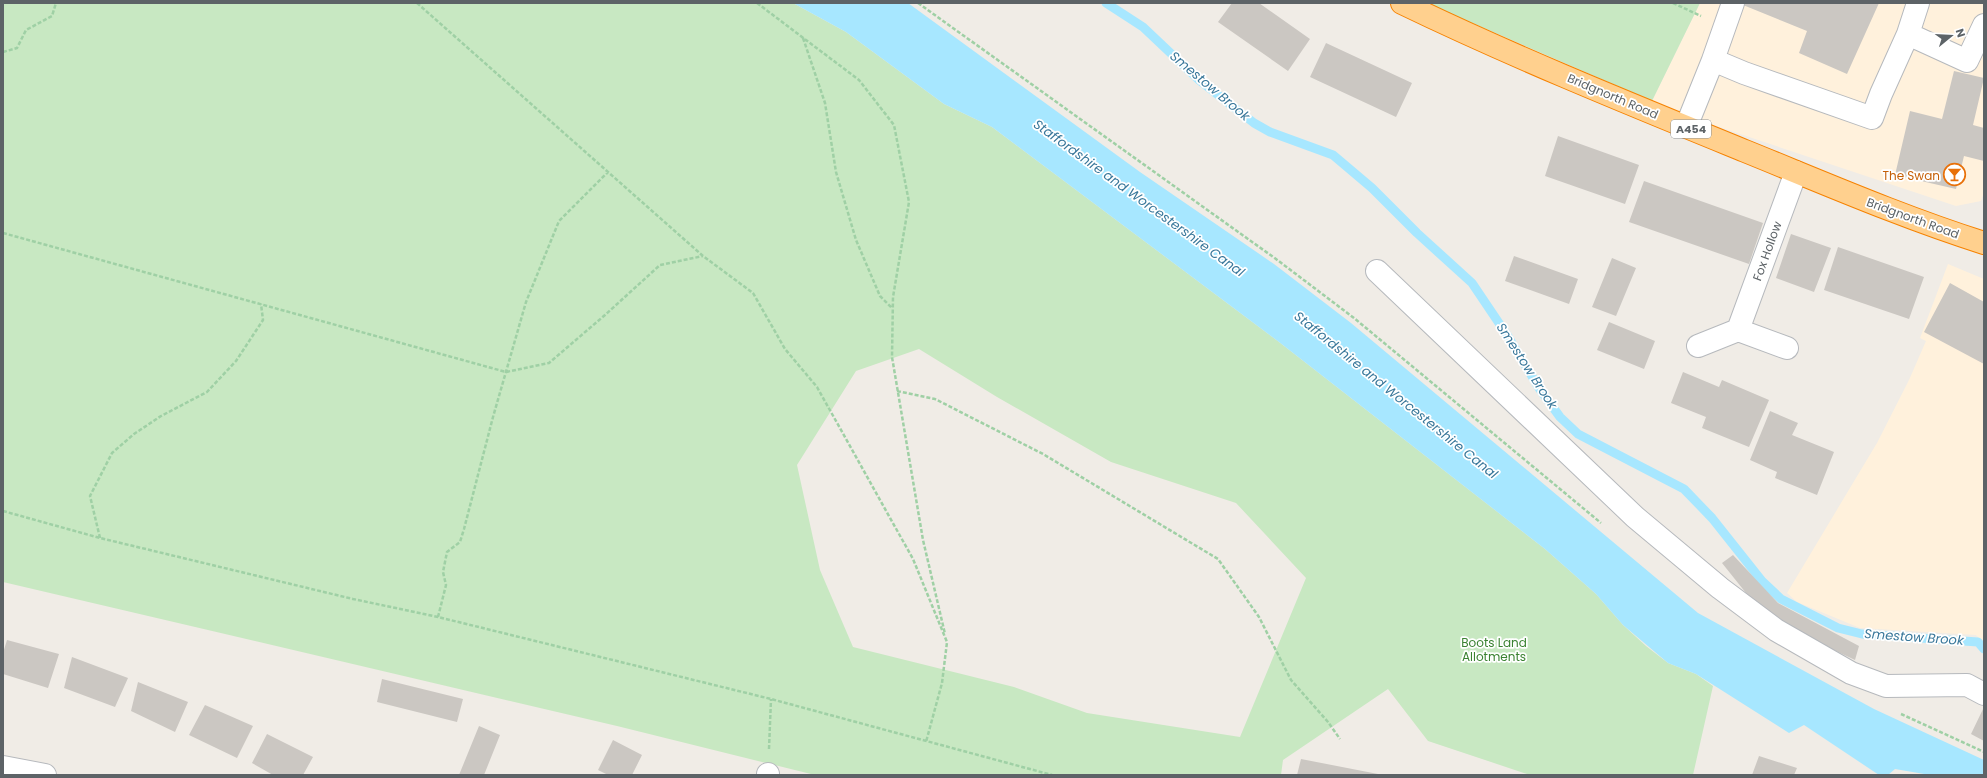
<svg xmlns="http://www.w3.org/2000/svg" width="1987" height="778" viewBox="0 0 1987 778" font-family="Poppins,sans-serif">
<rect width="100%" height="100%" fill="#f0ece6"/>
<path fill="#fff1dc" d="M 1700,3 L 1984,3 L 1984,192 L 1981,201 L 1956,206 L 1695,119 L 1652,101 Z
M 1948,264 L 1984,279 L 1984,643 L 1976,635 L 1860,628 L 1797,602 L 1787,593 L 1877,443 L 1909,380 L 1926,341 L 1920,338 Z"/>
<path fill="#c8e8c2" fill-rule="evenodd" d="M 3,3 L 793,3 L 846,32 L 944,104 L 992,127 L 1279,342 L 1545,549 L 1596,594 L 1623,625 L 1646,646 L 1668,663 L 1696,674 L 1713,686 L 1693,775 L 1530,775 L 1428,741 L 1388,689 L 1283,760 L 1281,775 L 815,775 L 617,726 L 3,582 ZM 919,349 L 997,397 L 1111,462 L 1236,503 L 1306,578 L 1240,737 L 1087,713 L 1014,687 L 853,647 L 820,570 L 797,465 L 856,371 Z
M 1426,3 L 1700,3 L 1652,101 Z"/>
<path fill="#a7e7ff" d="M 793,3 L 908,3 L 1140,172 L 1274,264 L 1351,323 L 1698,613 L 1874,709 L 1984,760 L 1984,775 L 1930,775 L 1895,769 L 1888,775 L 1879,775 L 1804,725 L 1789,733 L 1696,674 L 1668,663 L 1623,625 L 1596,594 L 1545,549 L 1279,342 L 992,127 L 944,104 L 846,32 Z"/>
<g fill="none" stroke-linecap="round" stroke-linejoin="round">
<path stroke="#a7e7ff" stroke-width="9" d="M 1106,3 L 1143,27 L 1199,80 L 1254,123 L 1270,132 L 1333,155 L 1372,188 L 1417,233 L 1472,283 L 1507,335 L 1539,388 L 1560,417 L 1578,434 L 1684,489 L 1712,518 L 1762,581 L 1781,599 L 1838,628 L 1862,634 L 1978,642 L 1984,649"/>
</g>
<path fill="#cbc7c2" d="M 1232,3 L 1259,3 L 1310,39 L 1288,71 L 1218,22 Z
M 1744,3 L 1879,3 L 1847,74 L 1799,53 L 1807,31 L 1743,5 Z
M 1326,43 L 1412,83 L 1396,117 L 1310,77 Z
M 1954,71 L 1984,78 L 1973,125 L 1984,128 L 1984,161 L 1964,156 L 1956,189 L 1895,175 L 1910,111 L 1942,119 Z
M 1558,136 L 1639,165 L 1625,204 L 1545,176 Z
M 1644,181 L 1763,223 L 1749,264 L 1629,222 Z
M 1791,234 L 1831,248 L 1814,292 L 1776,278 Z
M 1838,247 L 1924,277 L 1909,319 L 1824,290 Z
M 1514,256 L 1578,279 L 1569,304 L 1505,281 Z
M 1612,258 L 1636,268 L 1616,316 L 1592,307 Z
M 1950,283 L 1984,302 L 1984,364 L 1924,332 Z
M 1609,322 L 1655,341 L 1644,369 L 1597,350 Z
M 1683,372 L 1719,387 L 1722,380 L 1769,400 L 1749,447 L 1702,428 L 1706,417 L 1671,403 Z
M 1770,411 L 1798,423 L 1792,435 L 1834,452 L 1817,495 L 1775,478 L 1777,472 L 1750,460 Z
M 1733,555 L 1778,603 L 1859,646 L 1855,660 L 1766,618 L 1722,563 Z
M 7,640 L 59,654 L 48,688 L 3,674 L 3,653 Z
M 72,657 L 128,678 L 115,707 L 64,688 Z
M 382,679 L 463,699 L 457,722 L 377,702 Z
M 138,682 L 188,702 L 175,732 L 131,711 Z
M 205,705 L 253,726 L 237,758 L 189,735 Z
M 1984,707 L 1984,741 L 1971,734 Z
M 479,726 L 500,735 L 484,775 L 459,775 Z
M 267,734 L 313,757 L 303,775 L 273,775 L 252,763 Z
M 613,740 L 642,755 L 632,775 L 608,775 L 598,770 Z
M 1759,756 L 1797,768 L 1794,775 L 1752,775 Z
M 1301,759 L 1378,774 L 1377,775 L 1297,775 Z"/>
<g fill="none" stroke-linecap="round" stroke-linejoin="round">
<defs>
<path id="minor" d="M 1733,3 L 1713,60 L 1744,73 L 1872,118 L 1881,94 L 1908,34
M 1918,3 L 1908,34 L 1967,61 L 1984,25
M 1686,127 L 1713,60
M 1377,271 L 1635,517 L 1720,588 L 1776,630 L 1851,673 L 1886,686 L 1967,685 L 1984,694
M 1738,330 L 1796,172
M 1698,346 L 1738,330 L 1787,348
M 3,767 L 45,775
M 768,775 L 768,774"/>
<path id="highway" d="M 1402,3 C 1514,57 1630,104 1745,151 C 1824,183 1902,217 1984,243"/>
</defs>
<use href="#minor" stroke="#b6b9bd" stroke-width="24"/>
<use href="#highway" stroke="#f68200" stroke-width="24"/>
<path stroke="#9fd0a5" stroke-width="2.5" stroke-dasharray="4 2" stroke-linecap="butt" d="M 417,3 L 703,256 L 753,293 L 785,349 L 817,387 L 913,559 L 947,642 L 942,683 L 926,742
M 757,3 L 859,80 L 894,125 L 909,202 L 893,297 L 892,357 L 923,540 L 945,634
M 918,3 L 1276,259 L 1354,318 L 1601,523
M 1673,3 L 1701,16
M 803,38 L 825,103 L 836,172 L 856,240 L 880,296 L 892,308
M 3,52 L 17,48 L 26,30 L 52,16 L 56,3
M 3,233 L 506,372 L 549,363 L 605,315 L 660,265 L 703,256
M 897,391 L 935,399 L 1043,454 L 1218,559 L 1259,617 L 1291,680 L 1328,722 L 1340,739
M 3,511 L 100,538 L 353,599 L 438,617 L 771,699 L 1052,775
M 100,538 L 90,496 L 112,453 L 134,434 L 161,416 L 207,392 L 236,361 L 263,320 L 261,304
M 438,617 L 446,585 L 443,572 L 447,552 L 460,542 L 464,529 L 493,417 L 526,302 L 559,221 L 608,172
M 1901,714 L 1984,752
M 769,749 L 771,699"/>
<use href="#minor" stroke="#fff" stroke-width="22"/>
<use href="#highway" stroke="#ffd08e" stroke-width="22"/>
</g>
<defs>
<symbol id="bar-ring" viewBox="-11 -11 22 22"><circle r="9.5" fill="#fff" stroke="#e8710a" stroke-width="1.5"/><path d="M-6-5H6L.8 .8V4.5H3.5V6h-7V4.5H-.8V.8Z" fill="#e8710a"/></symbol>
</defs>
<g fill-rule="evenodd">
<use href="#bar-ring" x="1942" y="162" width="25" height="25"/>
</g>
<g text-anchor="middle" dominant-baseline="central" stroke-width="3.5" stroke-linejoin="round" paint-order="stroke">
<rect fill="#fff" stroke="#8e9295" stroke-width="1" x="1671" y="120" width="40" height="18" rx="3"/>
<g font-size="11" font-weight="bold" fill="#5d6367">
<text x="1691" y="129">A454</text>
</g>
<g font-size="12" fill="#5d6367" stroke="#fff">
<text transform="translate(1613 96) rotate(23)">Bridgnorth Road</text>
<text transform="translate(1913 218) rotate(20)">Bridgnorth Road</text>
<text transform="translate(1767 251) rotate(-70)">Fox Hollow</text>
</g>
<g font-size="12" fill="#c56008" stroke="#fff" text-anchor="end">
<text x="1940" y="175">The Swan</text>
</g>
<g font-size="12" fill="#3a8231" stroke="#fff">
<text x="1494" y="642">Boots Land<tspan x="1494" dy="14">Allotments</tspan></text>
</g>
<g font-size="13" font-style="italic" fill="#38779a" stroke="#fff">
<text transform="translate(1210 86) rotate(40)">Smestow Brook</text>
<text transform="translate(1139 198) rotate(36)">Staffordshire and Worcestershire Canal</text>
<text transform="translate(1527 366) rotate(57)">Smestow Brook</text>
<text transform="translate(1396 395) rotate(39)">Staffordshire and Worcestershire Canal</text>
<text transform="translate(1914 637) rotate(4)">Smestow Brook</text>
</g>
</g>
<rect width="1987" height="778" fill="none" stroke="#5d6367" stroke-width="8"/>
<g transform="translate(1951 36) rotate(72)" stroke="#ffffff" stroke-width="3" paint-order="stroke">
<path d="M0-3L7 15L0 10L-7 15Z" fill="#5d6367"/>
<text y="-6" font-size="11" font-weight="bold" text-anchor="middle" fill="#5d6367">N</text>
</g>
</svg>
